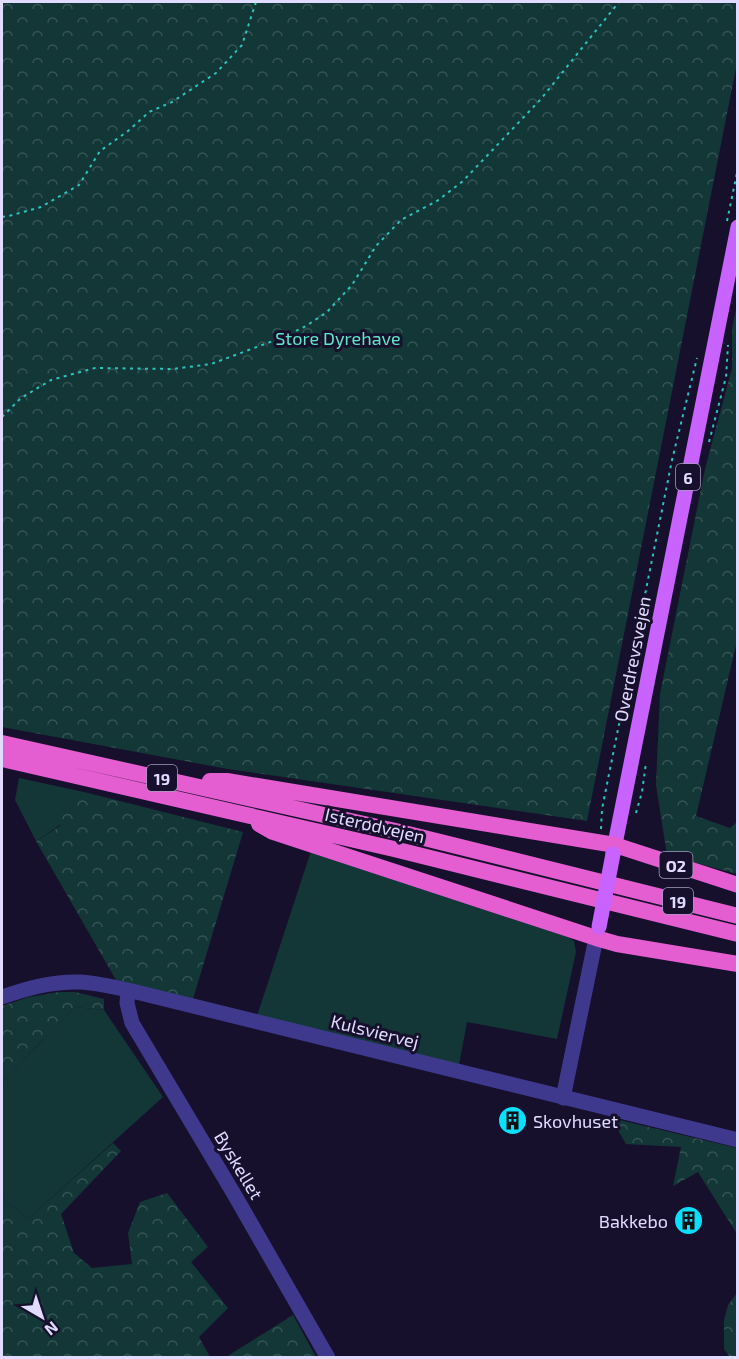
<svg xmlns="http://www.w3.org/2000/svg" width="739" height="1359" viewBox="0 0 739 1359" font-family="'Exo 2',sans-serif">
<defs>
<pattern id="forest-crowns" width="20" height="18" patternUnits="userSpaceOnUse" patternTransform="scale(1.5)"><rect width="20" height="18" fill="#133737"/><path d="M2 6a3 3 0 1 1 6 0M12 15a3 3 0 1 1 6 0" fill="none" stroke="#355355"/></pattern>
</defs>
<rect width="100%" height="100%" fill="#16102d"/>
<path fill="#133737" d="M 19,778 L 84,792 L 57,817 L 60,825 L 36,841 L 15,800 Z
M 311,851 L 568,937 L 574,941 L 576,952 L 557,1039 L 467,1022 L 459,1065 L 257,1016 Z
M 75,1007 L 104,1010 L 163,1097 L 28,1219 L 2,1198 L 2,1082 Z"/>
<path fill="url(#forest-crowns)" d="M 2,2 L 737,2 L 737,63 L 587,821 L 228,769 L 2,727 Z
M 737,304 L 737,641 L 696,816 L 730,828 L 737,822 L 737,874 L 667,855 L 656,785 L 660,694 L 705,469 L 732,368 L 732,329 Z
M 84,792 L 243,832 L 193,999 L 116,980 L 36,841 L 60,826 L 56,817 Z
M 59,992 L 75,992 L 104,999 L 104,1010 L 75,1007 L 2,1082 L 2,1006 L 29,997 Z
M 611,1118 L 737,1148 L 737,1234 L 698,1172 L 673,1186 L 681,1147 L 626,1144 Z
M 113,1143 L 121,1151 L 61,1214 L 74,1253 L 92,1268 L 132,1264 L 128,1233 L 140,1202 L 167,1193 L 208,1247 L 191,1262 L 228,1308 L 199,1337 L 210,1357 L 2,1357 L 2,1198 L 28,1219 Z
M 737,1293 L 737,1357 L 730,1357 L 724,1349 L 724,1320 L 728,1305 Z
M 293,1315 L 316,1357 L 226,1357 Z"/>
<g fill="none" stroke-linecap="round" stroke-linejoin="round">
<path stroke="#2bc4bf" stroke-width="2" stroke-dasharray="3 4.5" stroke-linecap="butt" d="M 2,217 L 9,216 L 41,207 L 79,185 L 100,151 L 128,131 L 149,112 L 172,102 L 216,73 L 242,45 L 256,2
M 727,221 L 738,168
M 2,417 L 21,398 L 51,380 L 95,368 L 173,369 L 211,364 L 281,338 L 306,326 L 327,312 L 352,285 L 376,246 L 401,220 L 437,201 L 463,181 L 541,99 L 619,2
M 709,442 L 726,377 L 728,345
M 636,813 L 642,792 L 646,763
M 601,829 L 602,809 L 672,460 L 697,358"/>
<path stroke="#3f398d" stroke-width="15" d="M 128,990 L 127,1003 L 132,1023 L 234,1194 L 328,1358
M 2,997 C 28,988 53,981 81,982 C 97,983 113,987 128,990 L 738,1140
M 563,1098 L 596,938"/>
<path stroke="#c963ff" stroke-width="15" d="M 613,854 L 738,227"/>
<path stroke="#e45dd1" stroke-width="16" d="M 2,743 L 400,832 L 738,916
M 2,759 L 394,849 L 738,934
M 210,781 L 227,781 L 615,845 L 738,885
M 259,824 L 273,832 L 596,938 L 617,944 L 738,964"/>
<path stroke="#c963ff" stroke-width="15" d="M 599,927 L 613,854"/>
</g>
<defs>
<symbol id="building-disc" viewBox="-11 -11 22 22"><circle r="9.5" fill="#08e0ff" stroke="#16102d"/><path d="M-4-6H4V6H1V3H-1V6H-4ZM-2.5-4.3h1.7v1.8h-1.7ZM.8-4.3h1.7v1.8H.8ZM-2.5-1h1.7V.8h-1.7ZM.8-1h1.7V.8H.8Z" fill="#111"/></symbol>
</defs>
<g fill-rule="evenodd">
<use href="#building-disc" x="496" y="1104" width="33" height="33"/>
<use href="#building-disc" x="672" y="1204" width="33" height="33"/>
</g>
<g text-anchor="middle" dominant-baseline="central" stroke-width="6" stroke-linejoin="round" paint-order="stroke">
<g fill="#16102d" stroke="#a49fc0" stroke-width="1.5">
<rect x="676" y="464" width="24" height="26" rx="4.5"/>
<rect x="147" y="765" width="30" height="26" rx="4.5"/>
<rect x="659.5" y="852" width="33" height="26" rx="4.5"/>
<rect x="663" y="888" width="30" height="26" rx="4.5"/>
</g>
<g font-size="16" font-weight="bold" fill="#e1dcff">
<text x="688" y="477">6</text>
<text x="162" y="778">19</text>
<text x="676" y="865">O2</text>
<text x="678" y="901">19</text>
</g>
<g font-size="18" fill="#60e6c8" stroke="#16102d">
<text x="338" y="338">Store Dyrehave</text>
</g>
<g font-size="18" fill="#e1dcff" stroke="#16102d">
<text transform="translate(632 659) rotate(-79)">Overdrevsvejen</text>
<text transform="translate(375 825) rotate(13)">Isterødvejen</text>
<text transform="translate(375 1031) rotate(14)">Kulsviervej</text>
<text transform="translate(239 1165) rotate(59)">Byskellet</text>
</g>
<g font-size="18" fill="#e1dcff" stroke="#16102d" text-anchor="start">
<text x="533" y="1121">Skovhuset</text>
<text x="668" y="1221" text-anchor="end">Bakkebo</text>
</g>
</g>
<rect width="739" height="1359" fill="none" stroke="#e1dcff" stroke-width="6"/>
<g transform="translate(42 1317) rotate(141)" stroke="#16102d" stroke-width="4.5" paint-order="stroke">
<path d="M0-4.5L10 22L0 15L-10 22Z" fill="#e1dcff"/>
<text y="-9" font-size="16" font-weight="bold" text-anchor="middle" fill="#e1dcff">N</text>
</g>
</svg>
